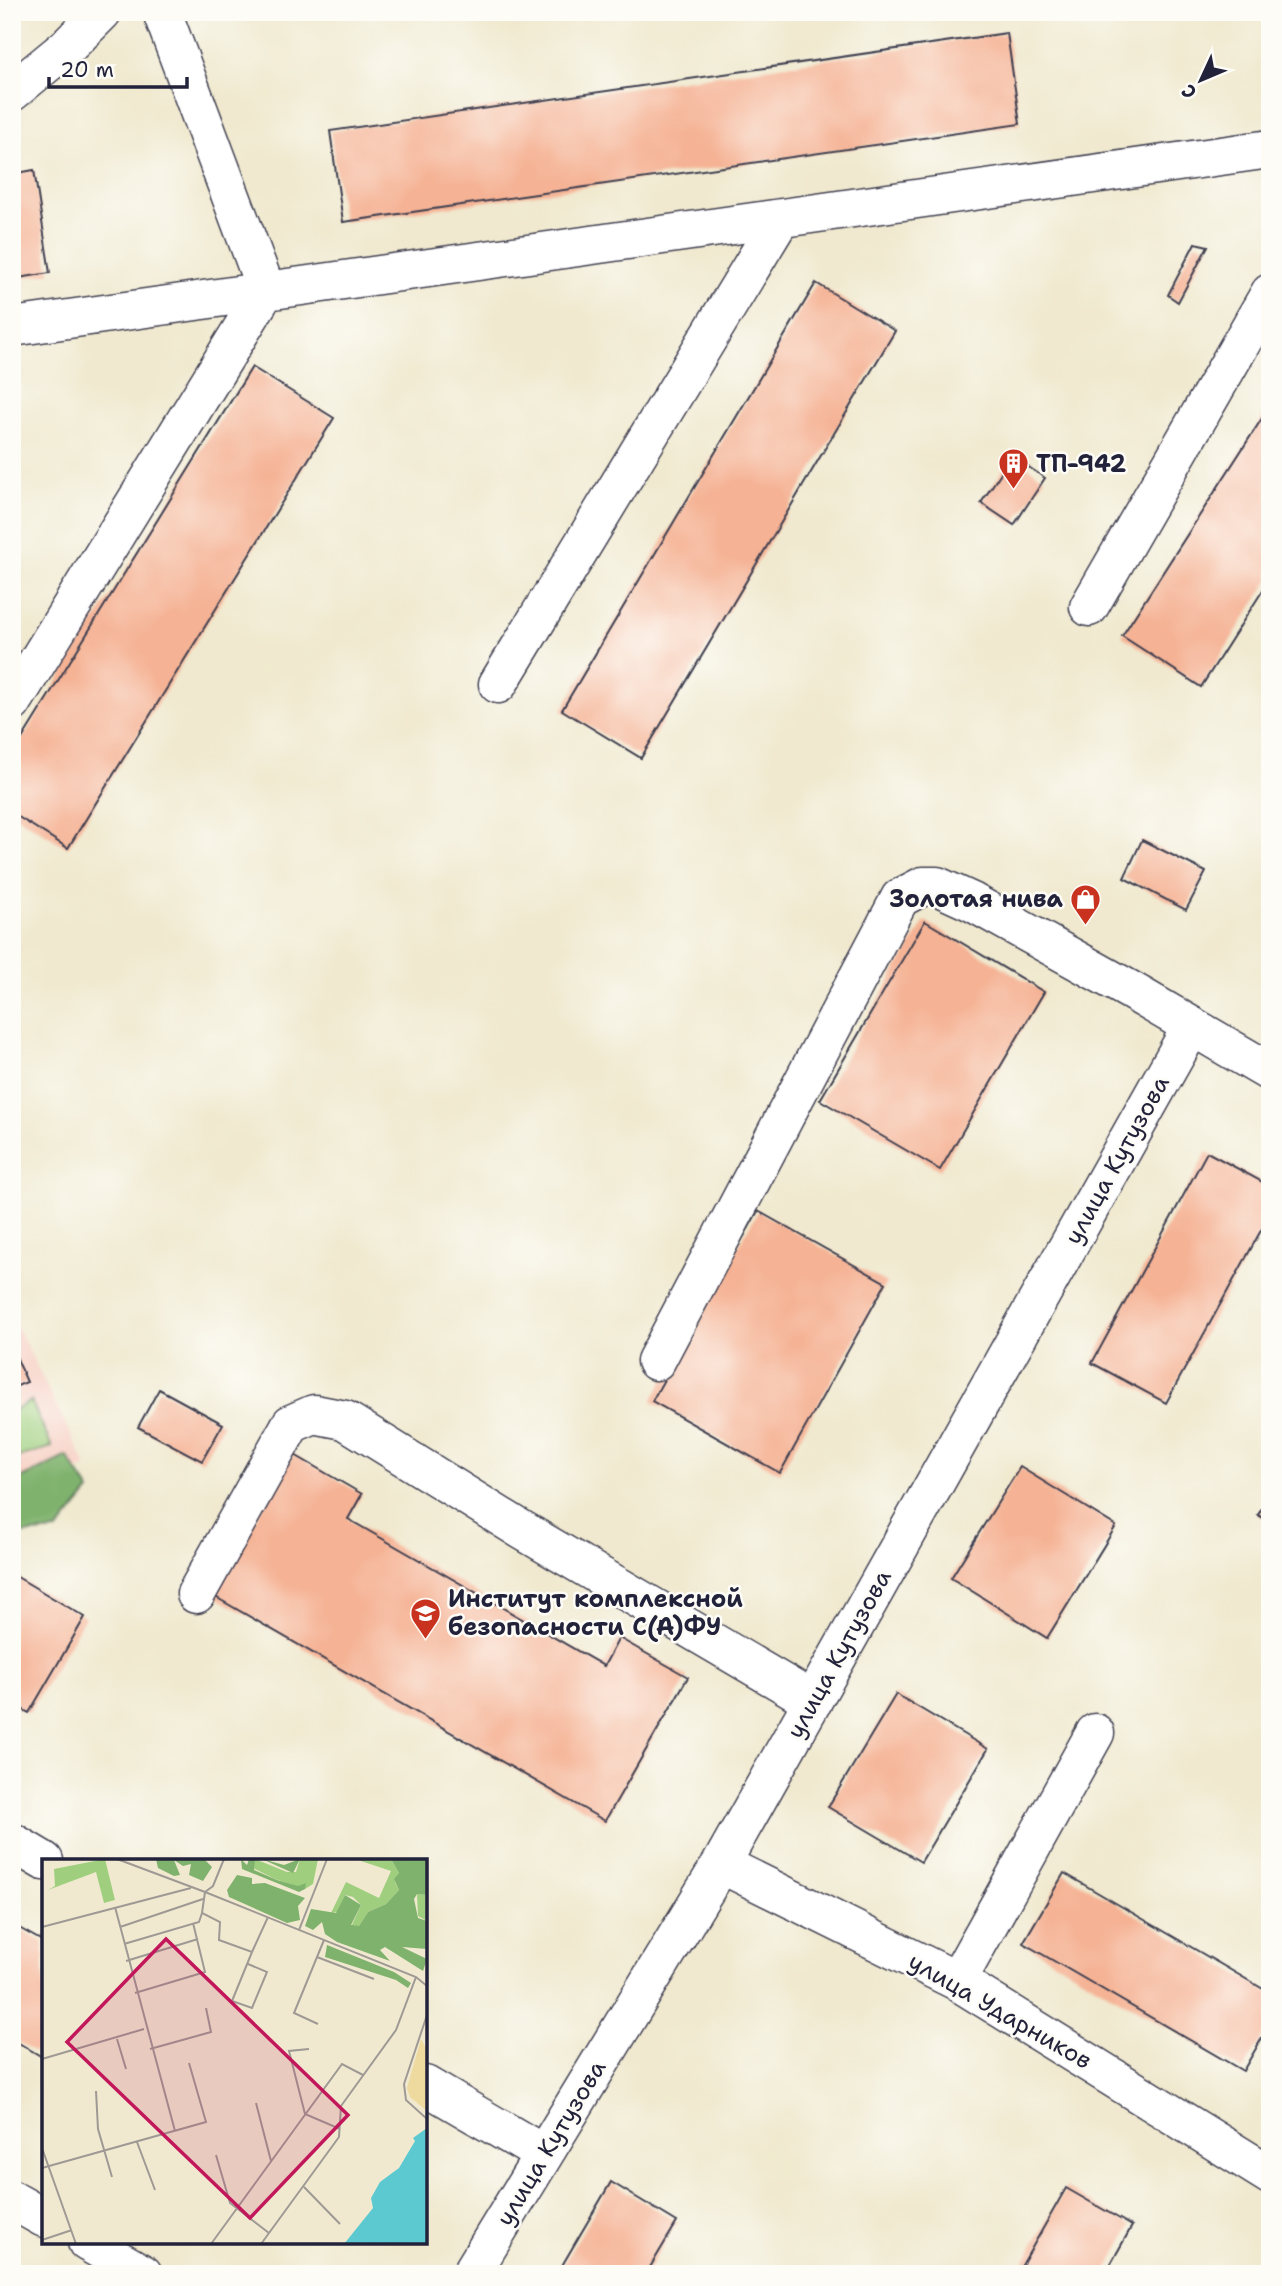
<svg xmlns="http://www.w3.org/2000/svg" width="1282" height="2286" viewBox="0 0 1282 2286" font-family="'Shantell Sans',sans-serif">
<rect width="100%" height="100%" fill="#fdfcf7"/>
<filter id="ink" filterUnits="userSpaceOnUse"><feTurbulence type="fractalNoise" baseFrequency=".0143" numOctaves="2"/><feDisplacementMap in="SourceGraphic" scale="14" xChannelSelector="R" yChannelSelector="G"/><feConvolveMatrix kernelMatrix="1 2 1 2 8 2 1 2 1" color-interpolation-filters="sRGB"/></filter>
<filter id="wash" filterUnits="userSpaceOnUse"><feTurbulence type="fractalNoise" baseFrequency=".00686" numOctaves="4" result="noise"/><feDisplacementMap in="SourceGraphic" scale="28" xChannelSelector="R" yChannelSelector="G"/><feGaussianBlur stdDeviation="1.57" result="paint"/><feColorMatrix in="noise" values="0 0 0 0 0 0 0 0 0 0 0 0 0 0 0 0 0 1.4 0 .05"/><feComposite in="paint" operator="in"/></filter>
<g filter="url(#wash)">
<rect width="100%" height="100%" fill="#f0e9cf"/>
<path fill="#f7d1c6" d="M 12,1317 L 87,1467 L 12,1496 Z"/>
<path fill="#9fcf7e" stroke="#60785c" stroke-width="2" d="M 31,1401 L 52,1447 L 12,1459 L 12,1412 Z"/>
<path fill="#7fb26d" stroke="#506a54" stroke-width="2" d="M 67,1456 L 90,1491 L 57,1531 L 19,1534 L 12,1525 L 12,1483 Z"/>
<g id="blocks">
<path fill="#f5b294" d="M 1007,33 L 1020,124 L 343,222 L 330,131 Z
M 34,170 L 50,273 L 12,279 L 12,174 Z
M 1195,243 L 1208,246 L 1178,302 L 1168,295 Z
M 816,283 L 895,331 L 641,758 L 562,710 Z
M 252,367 L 334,418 L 68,848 L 12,813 L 12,755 Z
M 1270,406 L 1270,579 L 1201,687 L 1122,636 Z
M 1012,456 L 1045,478 L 1014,525 L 981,503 Z
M 1142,840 L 1206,872 L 1186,910 L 1124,878 Z
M 925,921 L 1044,992 L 940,1170 L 820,1100 Z
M 1207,1152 L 1270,1186 L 1270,1214 L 1166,1403 L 1092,1363 Z
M 758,1211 L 886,1283 L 780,1473 L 652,1401 Z
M 14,1352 L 27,1382 L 12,1388 L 12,1353 Z
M 159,1389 L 223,1424 L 202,1461 L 138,1427 Z
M 293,1454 L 362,1494 L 348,1519 L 604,1666 L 619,1638 L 688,1677 L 605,1821 L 212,1595 Z
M 1020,1467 L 1116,1526 L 1047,1638 L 951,1578 Z
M 1270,1494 L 1270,1522 L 1258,1515 Z
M 12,1574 L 85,1617 L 29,1713 L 12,1704 Z
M 896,1694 L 988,1749 L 921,1862 L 828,1807 Z
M 1064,1873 L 1270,1993 L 1270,2024 L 1243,2071 L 1023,1943 Z
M 12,1924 L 44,1942 L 44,2058 L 12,2039 Z
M 611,2182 L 677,2222 L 646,2274 L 557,2274 Z
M 1066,2188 L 1132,2226 L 1105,2274 L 1017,2274 Z"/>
</g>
</g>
<g filter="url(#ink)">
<use href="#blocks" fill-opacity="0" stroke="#414051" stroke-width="2"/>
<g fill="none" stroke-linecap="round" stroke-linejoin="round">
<defs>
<path id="minor" d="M 12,92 L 68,46 L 102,12
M 12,327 L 1270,149
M 1089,607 L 1270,293
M 498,684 L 781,218
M 12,703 L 266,290 L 162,12
M 656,1361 L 900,898 L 923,886 L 937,886 L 972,902 L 1130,990 L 1270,1072
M 196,1594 L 291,1424 L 314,1414 L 345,1420 L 522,1530 L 813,1701
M 12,1842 L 44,1861
M 721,1864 L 957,1981 L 1270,2175
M 957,1981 L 1095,1733
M 425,2085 L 543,2154
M 12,2200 L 44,2218
M 87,2242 L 143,2274
M 471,2274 L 721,1864 L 1192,1026"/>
</defs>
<use href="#minor" stroke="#414051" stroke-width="41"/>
<use href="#minor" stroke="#fff" stroke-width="38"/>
</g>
</g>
<defs>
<symbol id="building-pin" viewBox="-11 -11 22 30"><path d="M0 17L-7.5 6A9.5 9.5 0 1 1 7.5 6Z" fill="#c8321e" stroke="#fdfcf7"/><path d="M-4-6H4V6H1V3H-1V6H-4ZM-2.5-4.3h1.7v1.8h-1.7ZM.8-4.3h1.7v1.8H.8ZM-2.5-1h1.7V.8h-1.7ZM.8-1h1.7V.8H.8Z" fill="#fff"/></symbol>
<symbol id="shop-pin" viewBox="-11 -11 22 30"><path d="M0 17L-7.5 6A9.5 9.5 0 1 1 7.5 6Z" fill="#c8321e" stroke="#fdfcf7"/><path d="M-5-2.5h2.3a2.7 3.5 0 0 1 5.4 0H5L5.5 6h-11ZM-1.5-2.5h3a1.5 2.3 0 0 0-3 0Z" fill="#fff"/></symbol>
<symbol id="university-pin" viewBox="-11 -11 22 30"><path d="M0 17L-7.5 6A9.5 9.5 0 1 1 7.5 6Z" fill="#c8321e" stroke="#fdfcf7"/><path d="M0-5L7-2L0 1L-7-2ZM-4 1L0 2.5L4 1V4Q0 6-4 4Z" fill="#fff"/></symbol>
</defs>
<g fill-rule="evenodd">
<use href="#building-pin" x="996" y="446" width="35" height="47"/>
<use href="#shop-pin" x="1068" y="882" width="35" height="47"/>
<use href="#university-pin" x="408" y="1596" width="35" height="47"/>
</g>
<g text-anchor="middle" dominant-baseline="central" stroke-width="5" stroke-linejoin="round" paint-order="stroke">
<g font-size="24" font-weight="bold" fill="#22223b" stroke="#fdfcf7" text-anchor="start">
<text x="1036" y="464">ТП-942</text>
<text x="1063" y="899" text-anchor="end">Золотая нива</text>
<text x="448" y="1599">Институт комплексной<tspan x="448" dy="28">безопасности С(А)ФУ</tspan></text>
</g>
<g font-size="24" fill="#22223b" stroke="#fdfcf7">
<text transform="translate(1117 1160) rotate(-61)">улица Кутузова</text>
<text transform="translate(839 1654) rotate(-61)">улица Кутузова</text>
<text transform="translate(1000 2011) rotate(30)">улица Ударников</text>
<text transform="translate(551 2143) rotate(-59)">улица Кутузова</text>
</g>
</g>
<g transform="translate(42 1859)">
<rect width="385" height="385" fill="#f0e9cf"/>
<path d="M 63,0 L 73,41 L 62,44 L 54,13 L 6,31 L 13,27 L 12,10 ZM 213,0 L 245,13 L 254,13 L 258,0 L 276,0 L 271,25 L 263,30 L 233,20 L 211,9 ZM 313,0 L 349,0 L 357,14 L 353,23 L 357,31 L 344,45 L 326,53 L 317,67 L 309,68 L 319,46 L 311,38 L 303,36 L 295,53 L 289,54 L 304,23 L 337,39 L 349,12 ZM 375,35 L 385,36 L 385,62 L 376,57 Z" fill="#9fcf7e"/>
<path d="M 114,0 L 162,0 L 170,8 L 161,22 L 147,16 L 149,5 L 141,7 L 132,1 L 138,16 L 132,17 L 116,9 ZM 199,0 L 205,6 L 207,0 L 213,0 L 212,11 L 235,21 L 256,27 L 264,24 L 263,30 L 257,33 L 200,10 ZM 220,0 L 242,6 L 258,0 L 251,14 ZM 349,0 L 385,0 L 385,36 L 375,35 L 372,40 L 376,59 L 385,62 L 385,90 L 360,88 L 385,100 L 381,112 L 343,88 L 338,91 L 348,102 L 295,83 L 283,75 L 280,63 L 271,71 L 263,67 L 269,50 L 294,54 L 303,36 L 319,46 L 309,66 L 317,67 L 326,53 L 344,45 L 357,31 L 352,20 L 357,14 ZM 195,16 L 210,19 L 210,25 L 223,24 L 263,39 L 256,47 L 258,61 L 245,64 L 187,38 L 185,31 ZM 285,86 L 352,113 L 369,124 L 366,129 L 354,121 L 283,98 Z" fill="#7fb26d"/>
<path d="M 379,180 L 385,191 L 385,252 L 368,238 L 365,229 Z" fill="#eeda9e"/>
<path d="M 385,269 L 385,385 L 302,385 L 331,349 L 329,339 L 338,323 L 357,309 L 373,282 L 371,279 Z" fill="#5cc9d1"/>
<path fill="none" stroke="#9e9994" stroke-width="2" d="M 75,0 L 163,33M 163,33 L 374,118 L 385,127M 163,33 L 160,54 L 178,63 L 177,81 L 210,93 L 226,58M 163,33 L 171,27 L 182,0M 73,48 L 133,272M 0,68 L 149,29M 78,68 L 161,40M 257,71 L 285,0M 82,85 L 157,63 L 160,54M 275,98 L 332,120M 84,102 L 156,80M 206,105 L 225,113 L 210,149 L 190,142 L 210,93M 93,134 L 163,113 L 151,64M 385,156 L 362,225 L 364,241 L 385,260M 276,165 L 252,154 L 282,81M 75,180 L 84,210M 108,190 L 169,173 L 164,149M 267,190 L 247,192 L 263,255 L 298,270M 0,200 L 102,170M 54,232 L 56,270 L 70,318M 214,244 L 229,302M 95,283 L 113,331M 0,289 L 34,385M 174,296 L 188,344 L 227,374M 0,309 L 164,263 L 147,204M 262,328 L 298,365M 0,381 L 30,371M 169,385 L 300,205 L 321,216M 219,385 L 297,278 L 299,247 L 354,171 L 374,118"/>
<path fill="#c2185b" fill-opacity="0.15" stroke="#c2185b" stroke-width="3.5" d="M 124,80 L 306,256 L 208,359 L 25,183 Z"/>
<rect width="385" height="385" fill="none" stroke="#22223b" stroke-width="3.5"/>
</g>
<rect width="1282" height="2286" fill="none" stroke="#fdfcf7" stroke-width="42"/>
<g transform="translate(1201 80) rotate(226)" stroke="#fdfcf7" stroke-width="5" paint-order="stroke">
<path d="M0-5L12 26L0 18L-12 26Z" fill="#22223b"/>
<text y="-10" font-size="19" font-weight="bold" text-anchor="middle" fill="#22223b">С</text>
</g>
<path d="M49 77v10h138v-10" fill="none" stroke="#22223b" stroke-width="3.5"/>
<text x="60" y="77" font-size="21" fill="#22223b" stroke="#fdfcf7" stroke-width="5" paint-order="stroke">20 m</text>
</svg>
